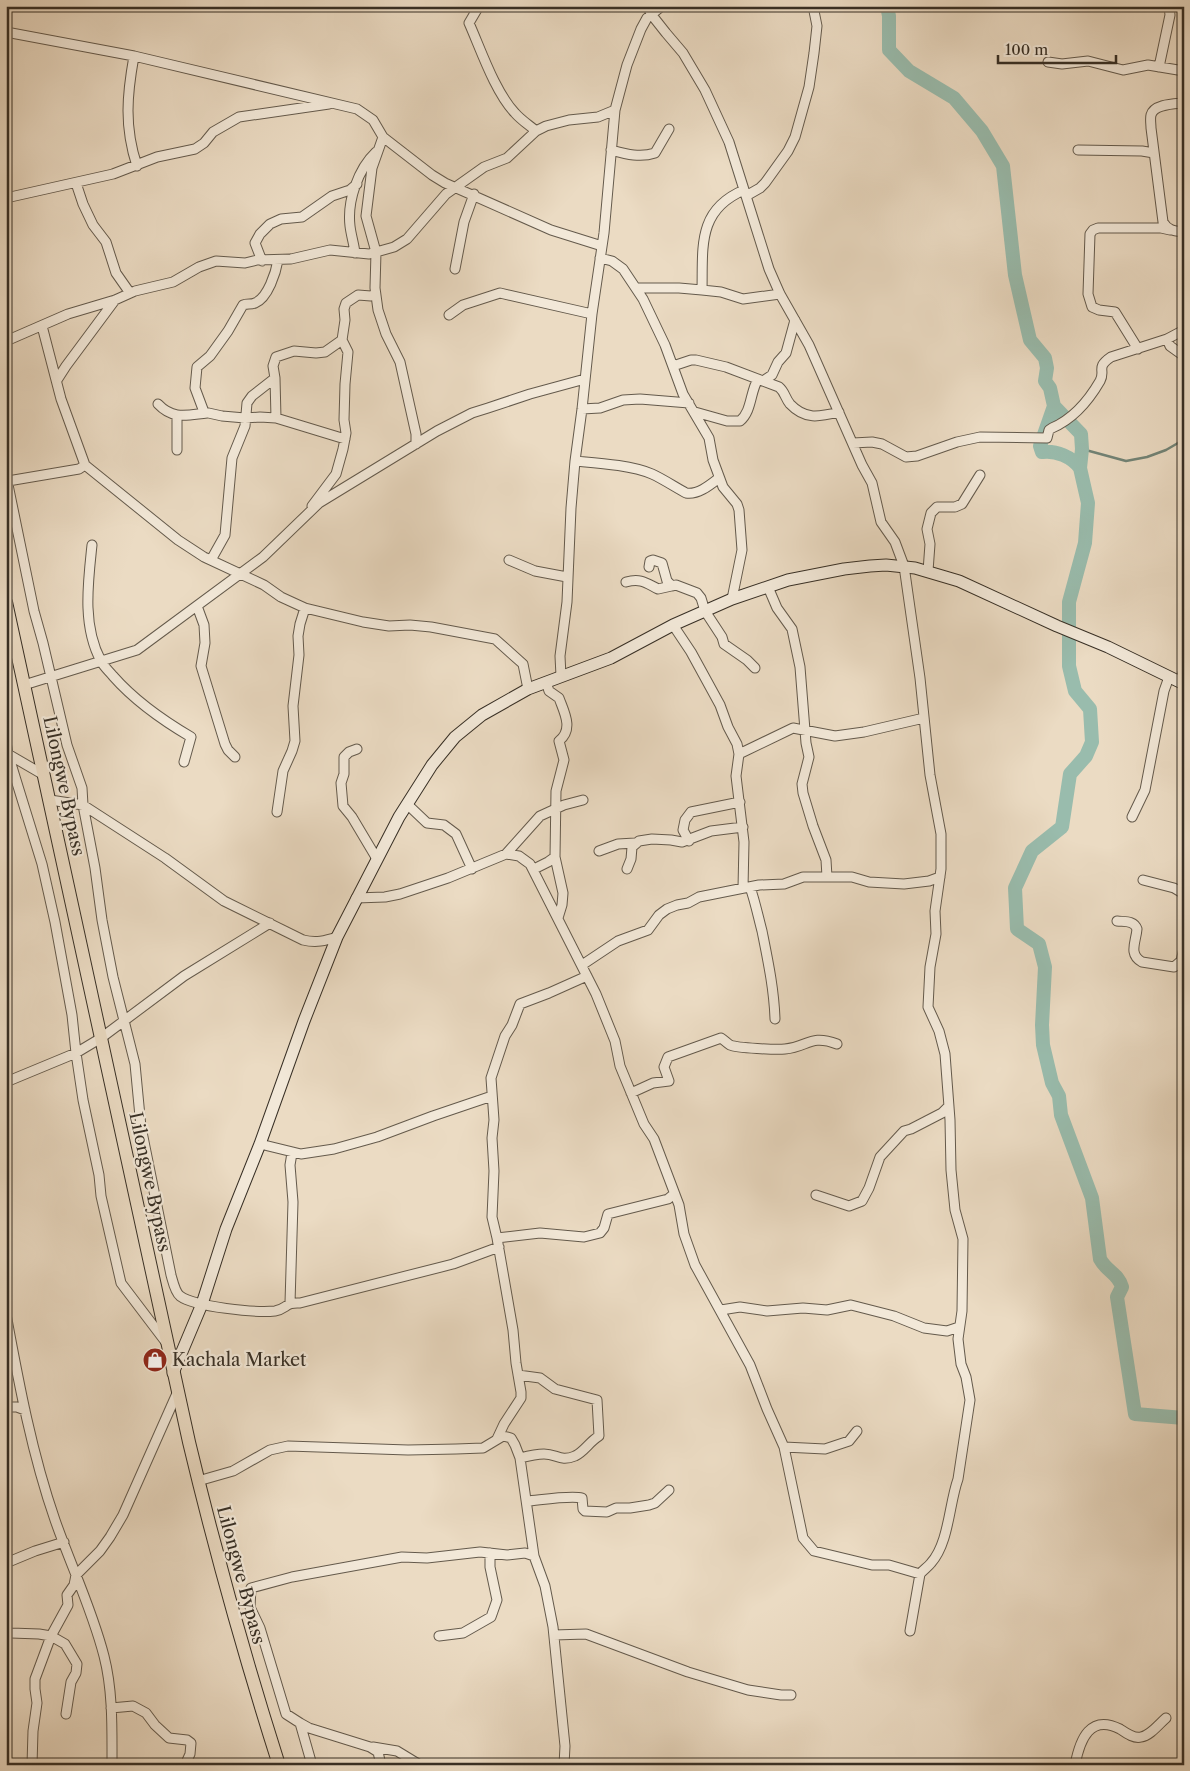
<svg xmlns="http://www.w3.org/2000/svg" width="1190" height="1771" viewBox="0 0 1190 1771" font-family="'Libre Caslon Text',serif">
<rect width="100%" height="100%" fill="#ebdbc3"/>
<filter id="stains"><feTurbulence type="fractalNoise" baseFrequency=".004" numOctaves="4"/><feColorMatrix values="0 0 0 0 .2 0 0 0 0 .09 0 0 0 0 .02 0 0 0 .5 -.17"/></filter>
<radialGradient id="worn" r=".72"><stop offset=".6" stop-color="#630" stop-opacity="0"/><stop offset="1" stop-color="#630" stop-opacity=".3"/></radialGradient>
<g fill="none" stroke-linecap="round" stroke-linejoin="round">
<path stroke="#728477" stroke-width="2.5" d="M 1082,449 L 1126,461 L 1147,457 L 1166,450 L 1178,443 L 1184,441"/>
<path stroke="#99bcad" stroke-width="14" d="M 887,6 L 889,16 L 889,50 L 909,71 L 954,98 L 982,131 L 1003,166 L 1015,275 L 1030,340 L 1045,358 L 1047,368 L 1045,381 L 1050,388 L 1054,406 L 1081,434 L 1082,449 L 1080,468 L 1088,503 L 1085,543 L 1069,602 L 1069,666 L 1075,691 L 1090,709 L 1092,742 L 1086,756 L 1070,774 L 1062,827 L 1032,851 L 1015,888 L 1017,929 L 1039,944 L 1045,967 L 1042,1025 L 1043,1045 L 1052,1083 L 1059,1096 L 1061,1115 L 1092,1198 L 1100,1259 C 1107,1272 1118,1273 1122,1287 L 1117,1297 L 1135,1414 L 1184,1418
M 1054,406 L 1040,446 L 1042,452 C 1056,450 1072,457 1080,468"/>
<defs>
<path id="street" d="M 479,6 L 469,23 C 481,50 495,92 515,113 C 521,120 529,125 536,131
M 6,32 L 134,56 L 357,109 L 373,120 L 383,137 L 392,144 L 432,175 L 445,183 L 551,230 L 602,246
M 134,56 C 127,95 124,126 137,166
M 1048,62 L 1062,64 L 1088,61 L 1123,70 L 1148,65 L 1184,71
M 1159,67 L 1170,15 L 1169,6
M 1184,103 C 1174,104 1154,104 1151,115 C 1150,119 1151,124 1151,128 L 1163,222 C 1168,231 1175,231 1184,232
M 383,137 L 372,168 L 366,216 L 376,252 L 375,288 L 378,310 L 386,334 L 400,362 L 416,434 L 416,444
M 611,150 C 626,154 640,158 655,153 L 669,129
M 1078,150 L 1142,151 L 1154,153
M 76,183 L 83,204 L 93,225 L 106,242 L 116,273 L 130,293
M 746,196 L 760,188 L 765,183 L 788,151 L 795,137 L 809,87 L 814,53 L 817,26 L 813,6
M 6,198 L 113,174 L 157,157 L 195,149 L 204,143 L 213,132 L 239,117 L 329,104
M 355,253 C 354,244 351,235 350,226 C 347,201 358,169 376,152
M 600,258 L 612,261 L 623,269 L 643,299 L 665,345 L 683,394 L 709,438 L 713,460 L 723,487 L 737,504 L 739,510 L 742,550 L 732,599
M 278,260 C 276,272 268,298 255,303 C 251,305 247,303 243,305 L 228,331 L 210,356 L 197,367 L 195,388 L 204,412 L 222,416 L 245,418 L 260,417 L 276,418 L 345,439
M 262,261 L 255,243 L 260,234 L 270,224 L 281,219 L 302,217 L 332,196 L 350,190 L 357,184
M 455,269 L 464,222 L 474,194
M 637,288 L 679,288 L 702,290 L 721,292 L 743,299 L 780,294
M 702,290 C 703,247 697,210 744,190
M 449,315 L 463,305 L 500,293 L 592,314
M 42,326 L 61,399 L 85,465 L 178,540 L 204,557 L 264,585 L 281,597 L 305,608 L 363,622 L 389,626 L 410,625 L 431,627 L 495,639 L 523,664 L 528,689
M 1167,339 L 1170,346 L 1184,356
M 6,341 L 68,314 L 115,300 L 135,291 L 173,282 L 199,267 L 216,261 L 245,263 L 257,260 L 291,259 L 330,250 L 369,254 L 394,247 L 407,239 L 446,194 L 484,167 L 507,158 L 536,131 L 546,126 L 569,120 L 598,117 L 615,110
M 1138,349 L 1115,312 L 1099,310 L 1092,307 L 1088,294 L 1090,234 L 1093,230 L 1098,228 L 1161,228 L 1170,230
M 673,366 L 691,360 L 696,360 L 726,367 L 779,387 C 785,392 785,398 790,404 C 805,420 819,417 839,412
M 57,380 L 66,366 L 115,300
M 763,381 L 772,375 L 778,362 L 786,353 L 795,320
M 158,404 C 173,420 187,415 207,413
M 582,409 L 600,408 L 623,400 L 640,399 L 689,403
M 695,412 L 727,421 L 740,421 C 752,411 750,392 758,379
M 177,415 L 177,450
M 276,418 L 275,378 L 273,366 L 276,357 L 294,351 L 316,353 L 325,352 L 342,340
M 853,443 L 872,442 L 882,444 L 906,457 L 917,456 L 957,442 L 980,437 L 1047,438 L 1049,430 L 1052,428 C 1073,419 1089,400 1100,381 C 1106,370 1095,368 1111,357 L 1167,339 L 1184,330
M 575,461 C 597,463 631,465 652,474 C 663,479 675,487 686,493 C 698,495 710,485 719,478
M 6,475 L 34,611 L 43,643 L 67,745 L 82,788 L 83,805 L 95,868 L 102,920 L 113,977 L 135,1064 L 141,1127 L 171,1275 C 173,1282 175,1292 180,1296 C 195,1307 256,1313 275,1311 C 287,1309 285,1302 300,1303 L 453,1264 L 499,1247
M 8,481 L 79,469 L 85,465
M 312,506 L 336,474 L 343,449 L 346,433 L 344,420 L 345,384 L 348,352 L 342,340 L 345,320 L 344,309 L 346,303 L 358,295 L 371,296 L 375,294
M 92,545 C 88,583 82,626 101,661 C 104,667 109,671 113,676 C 135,701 162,720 191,737 L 184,762
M 211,560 L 225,535 L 232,458 L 245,426 L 247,403 L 252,396 L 275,378
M 509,560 L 535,571 L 567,577
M 649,567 L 650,561 L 653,560 L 662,563 L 667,581 L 672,586
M 928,571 L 930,544 L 927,529 L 931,513 L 937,507 L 955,507 L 962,504 L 980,475
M 626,582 C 641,578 646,583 658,589 L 676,585 L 697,593 L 701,598 L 705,611 L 722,637 L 724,644 L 747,660 L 755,668
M 768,587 L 777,608 L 792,629 L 800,667 L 806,743 L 809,757 L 802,784 L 803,793 L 813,826 L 826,860 L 827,877
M 197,606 L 204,625 L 205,643 L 201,666 L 225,744 L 228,750 L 235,757
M 673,625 L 691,652 L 720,705 L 728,727 L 737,744 L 739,754 L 736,776 L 744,842 L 743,888
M 561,676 L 560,656 L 567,602 L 571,508 L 575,461 L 582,409 L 592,314 L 604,233 L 615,110 L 627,65 L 641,29 L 647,18 L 662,6
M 546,682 L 549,691 L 559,698 C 564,712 574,729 559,741 L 564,760 L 556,791 L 555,857 L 563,893 L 562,905 L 558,918
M 1180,682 L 1184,670
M 24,685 L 137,650 L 263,557 L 319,503 L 437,431 L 472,413 L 488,408 L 530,394 L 585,379
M 6,742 L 8,754 L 42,864 L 55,922 L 72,1015 L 76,1053 L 83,1100 L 99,1175 L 101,1196 L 121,1283 L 165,1341
M 357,749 L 349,752 L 344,757 L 344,774 L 341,783 L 343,806 L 352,817 L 377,859
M 6,753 L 44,775
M 739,754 L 793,728 L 835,736 L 864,732 L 924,718
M 50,800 L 83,805 L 165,858 L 224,901 L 303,940 C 316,943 325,941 337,937
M 407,804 L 427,823 L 444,825 L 456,834 L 472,869
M 277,812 L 283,771 L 292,751 L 295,741 L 293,706 L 299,655 L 298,636 L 300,624 L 305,608
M 1132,817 L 1145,790 L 1164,691 L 1169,677
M 689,841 L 683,830 L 685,820 L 691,812 L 740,802
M 599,851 L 618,844 L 635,843
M 506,854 L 540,816 L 564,805 L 583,800
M 534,869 L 548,862 L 555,857
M 627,869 L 631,859 L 632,847 L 639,841 L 652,839 L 671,840 L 682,842 L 711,831 L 743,827
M 1143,880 L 1174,888 L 1184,894
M 750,887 C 755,901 758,916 762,931 C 768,961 774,989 775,1019
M 356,898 L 385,897 L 400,894 L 448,878 L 506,854 L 519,856 L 530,864 L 596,994 L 615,1041 L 620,1066 L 644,1124 L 654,1139 L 679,1205 L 684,1234 L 695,1265 L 750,1365 L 767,1409 L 784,1447 L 803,1538 L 814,1551 L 872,1565 L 889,1565 L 920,1574 C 923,1570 928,1567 931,1563 C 949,1543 949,1504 958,1479 L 970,1400 L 966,1377 L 961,1364 L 958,1339 L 962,1311 L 963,1239 L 955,1210 L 951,1170 L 950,1120 L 945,1054 L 939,1031 L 928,1007 L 930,967 L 936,934 L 935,911 L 941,869 L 941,834 L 930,775 L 920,678 L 904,566 L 895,542 L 881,522 L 872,483 L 862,465 L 809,345 L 780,294 L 769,269 L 729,142 L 705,90 L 683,53 L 666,33 L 651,14 L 648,6
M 1117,921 C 1124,922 1134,920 1137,929 C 1136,942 1128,954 1142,962 L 1174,967 L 1181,961 L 1184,948
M 582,965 L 618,941 L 648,930 L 659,915 L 667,909 L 677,905 L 688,903 L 699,897 L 759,885 L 784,884 L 803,877 L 852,877 L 869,882 L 904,884 L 929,881 L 940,877
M 6,1082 L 76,1053 L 101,1038 L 184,976 L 270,923
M 631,1093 L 653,1083 L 669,1081 L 664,1067 L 668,1057 L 721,1038 C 724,1040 727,1043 730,1045 C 737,1048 777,1050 785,1049 C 808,1047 810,1034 837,1044
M 260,1144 L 301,1154 L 334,1149 L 377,1137 L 433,1116 L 492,1096
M 816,1195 L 849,1206 L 862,1201 L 869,1188 L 880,1157 L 904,1131 L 911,1129 L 942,1113 L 949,1106
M 497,1238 L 540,1233 L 584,1237 L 600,1233 L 604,1228 L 608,1214 L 668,1199 L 674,1194
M 290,1303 L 293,1202 L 290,1165 L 292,1153
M 721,1310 L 740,1307 L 767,1311 L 803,1308 L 827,1310 L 851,1305 L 894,1316 L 924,1328 L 947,1331 L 959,1327
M 6,1314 C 19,1384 32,1454 55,1520 C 71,1566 92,1609 104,1656 C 113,1691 112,1729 112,1765
M 518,1375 L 540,1378 L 555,1389 L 597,1400 L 599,1436 C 589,1442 585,1451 575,1456 C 560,1462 557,1454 544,1454 C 536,1454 528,1456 520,1458
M 6,1407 L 17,1407 L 25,1410
M 497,1439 L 504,1424 L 521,1398 L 521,1392 L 516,1363 L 513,1330 L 497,1238 L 492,1217 L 494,1171 L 492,1138 L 494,1120 L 491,1078 L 505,1036 L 512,1025 L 520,1004 L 549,993 L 587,976
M 784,1447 L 825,1449 L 849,1441 L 857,1431
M 198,1481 L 233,1471 L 270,1450 L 288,1446 L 408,1450 L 456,1449 L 483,1448 L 503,1436 L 511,1438 L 515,1445 L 520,1458 L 534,1556 L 545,1586 L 553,1627 L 565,1746 L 564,1765
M 527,1501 C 540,1500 571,1495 582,1498 L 583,1509 L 585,1511 L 607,1512 L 616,1508 L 630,1508 L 649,1505 L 655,1503 L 669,1490
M 6,1563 L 35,1551 L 64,1542
M 910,1631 L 920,1574
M 6,1632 L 11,1633 L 39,1634 L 51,1636 L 65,1644 L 77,1664 L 76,1673 L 71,1682 L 66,1714
M 554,1635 L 586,1634 L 688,1672 L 748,1690 L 781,1695 L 791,1695
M 439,1636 L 463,1633 L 491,1617 L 497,1600 L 490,1567 L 490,1553
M 111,1708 L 133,1706 L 146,1713 L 155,1725 L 169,1738 L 187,1740 L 191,1743 L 190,1754 L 185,1765
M 300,1723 L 309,1728 L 370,1747 L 378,1752 L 381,1765
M 373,1747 L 397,1751 L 420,1765
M 32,1765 L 33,1731 L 37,1703 L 35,1689 L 35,1679 L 51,1636 L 68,1605 L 67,1595 L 74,1585 L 76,1575 L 100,1551 L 110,1537 L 123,1515 L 178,1391
M 312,1765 L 300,1723 L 286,1714 L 260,1628 L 250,1607 L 251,1588 L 292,1577 L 402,1557 L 427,1558 L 480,1552 L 507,1555 L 525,1553 L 534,1556
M 1075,1765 C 1080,1739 1090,1714 1120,1729 C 1126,1733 1134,1739 1141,1737 C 1150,1736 1159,1724 1166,1718"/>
<path id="secondary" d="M 173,1373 L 202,1304 L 226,1229 L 260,1144 L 304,1021 L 337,937 L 399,817 L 432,765 L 455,737 L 482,715 L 528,689 L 611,658 L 673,625 L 732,599 L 788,580 L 844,569 L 870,566 L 886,565 L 915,568 L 959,581 L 1057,626 L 1108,647 L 1184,684"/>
<path id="primary" d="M 6,602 L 189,1442 C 215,1551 245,1658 279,1765"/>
</defs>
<use href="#street" stroke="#645a4c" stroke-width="11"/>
<use href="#secondary" stroke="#372f25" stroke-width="13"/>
<use href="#primary" stroke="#372f25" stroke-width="14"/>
<use href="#street" stroke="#f2e8d8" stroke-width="9"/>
<use href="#secondary" stroke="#f2e8d8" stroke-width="11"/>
<use href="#primary" stroke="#ebdbc3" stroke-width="12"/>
</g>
<defs>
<symbol id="shop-disc" viewBox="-11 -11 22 22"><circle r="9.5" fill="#8f2418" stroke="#f2e8d8"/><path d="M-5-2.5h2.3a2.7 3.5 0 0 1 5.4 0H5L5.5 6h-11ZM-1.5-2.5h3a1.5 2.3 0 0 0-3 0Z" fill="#fff"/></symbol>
</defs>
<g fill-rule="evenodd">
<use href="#shop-disc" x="141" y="1346" width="28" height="28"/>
</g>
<g text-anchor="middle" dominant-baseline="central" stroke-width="4.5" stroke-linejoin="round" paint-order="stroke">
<g font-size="18" fill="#372f25" stroke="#f2e8d8">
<text transform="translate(64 786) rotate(78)">Lilongwe Bypass</text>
<text transform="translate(150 1182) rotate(78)">Lilongwe Bypass</text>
<text transform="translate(241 1575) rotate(75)">Lilongwe Bypass</text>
</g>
<g font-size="18" fill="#372f25" stroke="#f2e8d8" text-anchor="start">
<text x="172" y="1360">Kachala Market</text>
</g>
</g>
<rect width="1190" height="1771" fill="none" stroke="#ebdbc3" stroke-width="25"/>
<rect x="8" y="8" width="1175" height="1756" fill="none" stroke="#372f25" stroke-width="2.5"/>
<rect x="12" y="12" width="1165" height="1746" fill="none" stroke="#372f25"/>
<path d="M998 55v8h118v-8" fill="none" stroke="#372f25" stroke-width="2.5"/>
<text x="1005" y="55" font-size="15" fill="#372f25" stroke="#f2e8d8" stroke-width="4" paint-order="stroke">100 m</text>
<rect width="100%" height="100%" filter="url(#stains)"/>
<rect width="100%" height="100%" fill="url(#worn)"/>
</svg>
